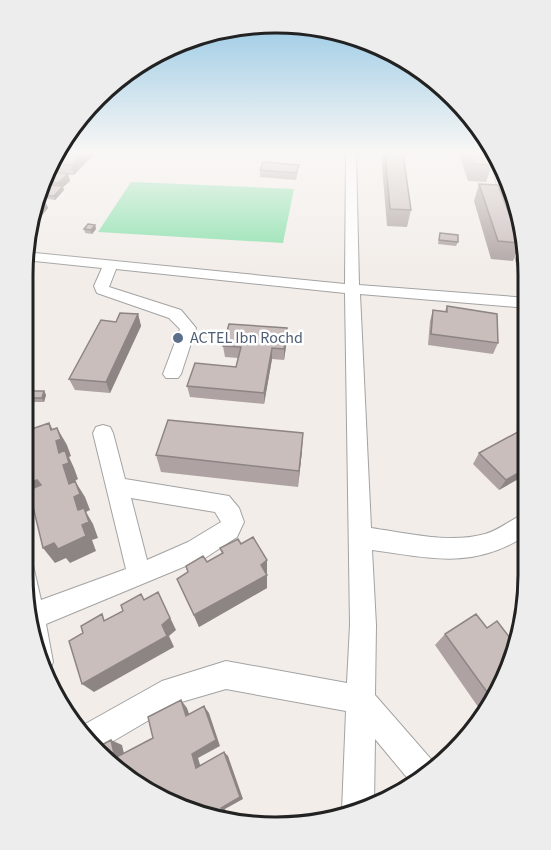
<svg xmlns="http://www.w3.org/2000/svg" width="551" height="850" viewBox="0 0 551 850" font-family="'Source Sans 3',sans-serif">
<rect width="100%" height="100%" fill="#f2ede9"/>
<path fill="#88e0ab" d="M 131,182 L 294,189 L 283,243 L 98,232 Z"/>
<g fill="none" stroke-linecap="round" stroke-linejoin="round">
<defs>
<path id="minor" d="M 346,154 L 356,154 L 359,285 L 528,298 L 528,308 L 360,294 L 371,528 C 407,533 449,544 485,534 C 500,530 512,518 527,513 L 527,535 C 472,570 432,558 372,550 L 376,625 L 375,695 L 437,766 L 414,786 L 375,739 L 374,804 L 345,817 L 342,811 L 346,711 L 226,689 L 178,703 L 98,750 L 78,728 L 162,681 L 226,661 L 347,683 L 350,625 L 345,293 L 116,269 L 109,287 L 181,310 L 196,328 L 181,374 L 178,378 L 166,378 L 163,374 L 180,329 L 169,318 L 97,293 L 94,286 L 102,268 L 25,260 L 25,252 L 345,284 Z
M 489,154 L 495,154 L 502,163 L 528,259 L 528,283 L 521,279 Z
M 103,425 L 110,427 L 113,433 L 125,479 L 229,496 L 239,508 L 244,522 L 237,537 L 205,558 L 46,624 L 53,662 L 49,672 L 45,673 C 28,640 22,594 23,557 L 32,561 L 41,600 L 126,569 L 93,433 L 96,427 ZM 131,498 L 215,512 L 221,522 L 188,542 L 147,560 Z"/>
</defs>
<use href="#minor" stroke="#a3a3a3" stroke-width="2"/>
<use href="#minor" fill="#fff" fill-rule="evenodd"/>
</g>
<path fill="#aea3a2" d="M 57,154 L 94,154 L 74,175 L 68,175 L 70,181 L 63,187 L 64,190 L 55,200 L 41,198 L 39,195 L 46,188 L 40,187 L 42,178 Z
M 381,154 L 403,154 L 411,210 L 407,227 L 387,226 Z
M 459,154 L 487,154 L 492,165 L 486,182 L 468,181 Z
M 260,170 L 298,172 L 296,180 L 260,177 Z
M 479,184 L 520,243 L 513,261 L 491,259 L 474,201 Z
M 36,200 L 45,201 L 48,208 L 39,219 L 35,219 L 29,226 Z
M 95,225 L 96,229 L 92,234 L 85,233 L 84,229 Z
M 440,233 L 458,242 L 456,246 L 438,244 Z
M 447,306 L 498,343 L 493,354 L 428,345 L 430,321 L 433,310 L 445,311 Z
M 138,314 L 141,326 L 110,393 L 75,390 L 69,379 L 116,322 Z
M 287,328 L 287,340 L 284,360 L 272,359 L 264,404 L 190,397 L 187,386 L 236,367 L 238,358 L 225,357 L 223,346 Z
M 44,391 L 46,395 L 44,402 L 31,402 L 29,398 Z
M 527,427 L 527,474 L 499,490 L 473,464 L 479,453 Z
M 302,451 L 298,487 L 161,472 L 156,455 Z
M 241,544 L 267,574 L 266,575 L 267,588 L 199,627 L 177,579 L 188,573 L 186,566 L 207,562 L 222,554 L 220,548 Z
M 445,634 L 509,672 L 483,714 L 435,645 Z"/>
<path fill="#8d8584" d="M 82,154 L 94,154 L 74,175 L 71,165 Z
M 68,174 L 70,181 L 63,187 L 64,190 L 55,200 L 54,196 L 60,190 L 58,183 Z
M 45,201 L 48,208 L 39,219 L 36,212 Z
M 33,212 L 35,219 L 29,226 Z
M 95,225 L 96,229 L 92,234 L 91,230 Z
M 138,314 L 141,326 L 110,393 L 106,382 Z
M 287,328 L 287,340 L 284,360 L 284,349 Z
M 272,348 L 272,359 L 264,404 L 264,393 Z
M 44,391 L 46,395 L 44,402 L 42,398 Z
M 49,423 L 59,440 L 57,428 L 67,445 L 71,456 L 69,457 L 74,468 L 78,479 L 73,482 L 75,481 L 85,497 L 90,510 L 86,512 L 93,524 L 98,538 L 92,540 L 96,551 L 70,563 L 66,558 L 55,563 L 43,548 L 78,510 Z
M 303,433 L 302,451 L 298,487 L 299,471 Z
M 527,468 L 527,474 L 499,490 L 506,480 Z
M 37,480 L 49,496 L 39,501 L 26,484 Z
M 267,560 L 267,574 L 264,576 L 267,575 L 267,588 L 199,627 L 194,615 Z
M 158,592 L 176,630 L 169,636 L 174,647 L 94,692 L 82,684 L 162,625 Z
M 181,700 L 187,708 L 192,722 L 186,716 Z
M 204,706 L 209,713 L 220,746 L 198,758 L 202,771 L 196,768 L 192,754 Z
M 111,740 L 122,745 L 126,762 L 115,758 Z
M 224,752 L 228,756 L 243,799 L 225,809 L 229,821 L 225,820 L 221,808 Z"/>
<path fill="#cabebc" stroke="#8d8584" stroke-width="1.5" d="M 57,154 L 82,154 L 71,165 L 51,163 Z
M 385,154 L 403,154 L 411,210 L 390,209 Z
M 469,154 L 487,154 L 492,165 L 473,164 Z
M 263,162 L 299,165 L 296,173 L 260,170 Z
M 46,171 L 68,174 L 58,183 L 41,180 Z
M 479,184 L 498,185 L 520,243 L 498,241 Z
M 49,185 L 63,186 L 54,196 L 39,195 Z
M 36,200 L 45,201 L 36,212 L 33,212 Z
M 88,224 L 95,225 L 91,230 L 84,229 Z
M 440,233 L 458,235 L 458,242 L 439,240 Z
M 447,306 L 497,314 L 498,343 L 431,334 L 433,310 L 447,312 Z
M 120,313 L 138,314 L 106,382 L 69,379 L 101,320 L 116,322 Z
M 229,324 L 287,328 L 284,349 L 272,348 L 264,393 L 187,386 L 195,363 L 236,367 L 241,347 L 223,346 Z
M 32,391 L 44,391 L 42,398 L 29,398 Z
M 168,420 L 303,433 L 299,471 L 156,455 Z
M 49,423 L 51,430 L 57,428 L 61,439 L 56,441 L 59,453 L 65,450 L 69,463 L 63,465 L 69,484 L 75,481 L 80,494 L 74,497 L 78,510 L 84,508 L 89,522 L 82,525 L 86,536 L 58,549 L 54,543 L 43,548 L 29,490 L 41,485 L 37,480 L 26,484 L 23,471 L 23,432 Z
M 527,427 L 527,468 L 506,480 L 479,453 Z
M 253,537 L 267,560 L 261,565 L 267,575 L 194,615 L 177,579 L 188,572 L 186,566 L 203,556 L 207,562 L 223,553 L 220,548 L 238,539 L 241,544 Z
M 158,592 L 170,618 L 162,625 L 167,636 L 82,684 L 69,641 L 83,633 L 81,626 L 102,614 L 104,621 L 123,611 L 121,605 L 141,594 L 144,600 Z
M 476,614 L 487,628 L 497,621 L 516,646 L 509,672 L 492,699 L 445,634 Z
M 181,700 L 186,716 L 204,706 L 216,740 L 192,754 L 196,768 L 224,752 L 240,797 L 221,808 L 225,820 L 194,814 L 122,775 L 96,748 L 111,740 L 115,758 L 153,738 L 148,717 Z"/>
<linearGradient id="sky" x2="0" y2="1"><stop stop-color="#8fc5e4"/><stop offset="0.56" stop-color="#f9f7f5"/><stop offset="1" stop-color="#f9f7f5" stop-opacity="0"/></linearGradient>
<rect width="551" height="273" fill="url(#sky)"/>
<circle fill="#5c6f8a" stroke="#fff" stroke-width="2" cx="178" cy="338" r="6"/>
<g text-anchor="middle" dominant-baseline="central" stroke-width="5" stroke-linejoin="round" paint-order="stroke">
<g font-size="16" fill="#4e5e75" stroke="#fff" text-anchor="start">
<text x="190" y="338">ACTEL Ibn Rochd</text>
</g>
</g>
<path d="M0 0H551V850H0ZM275 33H276A242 242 0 0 1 518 275V575A242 242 0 0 1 276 817H275A242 242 0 0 1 33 575V275A242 242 0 0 1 275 33Z" fill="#ededed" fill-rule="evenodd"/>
<path fill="none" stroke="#222" stroke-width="3" d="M275 33H276A242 242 0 0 1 518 275V575A242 242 0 0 1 276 817H275A242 242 0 0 1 33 575V275A242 242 0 0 1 275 33Z"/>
</svg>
